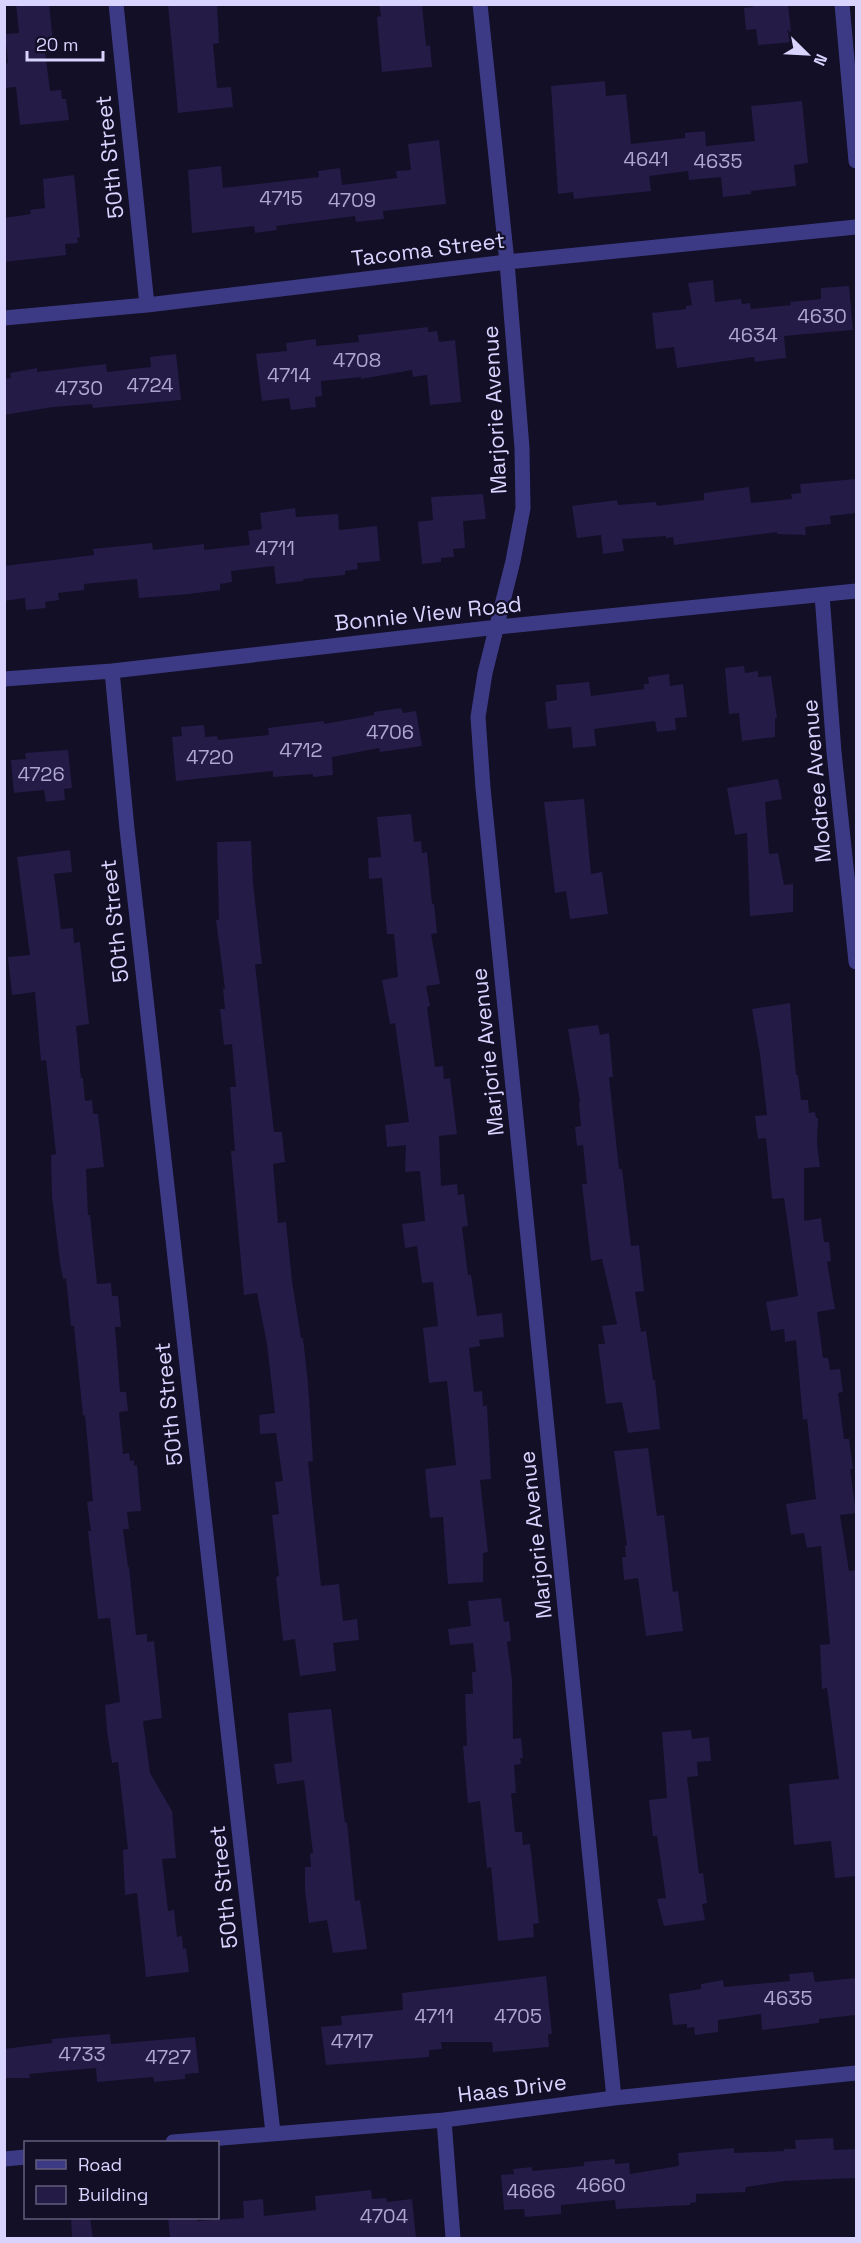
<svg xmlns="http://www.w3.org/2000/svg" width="861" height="2243" viewBox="0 0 861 2243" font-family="'Space Grotesk',sans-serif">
<rect width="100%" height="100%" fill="#130f26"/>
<path fill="#241b47" d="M 16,4 L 49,4 L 54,50 L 45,51 L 50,91 L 61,90 L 62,99 L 66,99 L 69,120 L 20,125 L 16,87 L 4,88 L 4,64 L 8,63 L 5,34 L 19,33 Z
M 168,4 L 217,4 L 219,43 L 213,44 L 217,88 L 231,87 L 233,107 L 178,113 Z
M 379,4 L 422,4 L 426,46 L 430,45 L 432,67 L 382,72 L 377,17 L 381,16 Z
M 752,4 L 788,4 L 792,42 L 758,45 L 756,29 L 746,30 L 744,8 L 753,7 Z
M 605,81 L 606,96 L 626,94 L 631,144 L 685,138 L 685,133 L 705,131 L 706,146 L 755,141 L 751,106 L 802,101 L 808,163 L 794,165 L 796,186 L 751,191 L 751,194 L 723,197 L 721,177 L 689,180 L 688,171 L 649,176 L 651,191 L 574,199 L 573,192 L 558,194 L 551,86 Z
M 439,140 L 446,204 L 383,211 L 384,219 L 356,222 L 355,216 L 276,226 L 277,230 L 255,233 L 254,226 L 192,233 L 188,170 L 221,166 L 223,188 L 319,177 L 318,171 L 340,168 L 342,185 L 397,178 L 396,171 L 411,170 L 408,144 Z
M 74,175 L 80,237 L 77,238 L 78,243 L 65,244 L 66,255 L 4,262 L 4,218 L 31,214 L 30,210 L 45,208 L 43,179 Z
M 713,280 L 715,302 L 741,299 L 742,304 L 750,303 L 751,309 L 791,305 L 790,302 L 821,299 L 821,288 L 849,286 L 853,330 L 784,336 L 786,358 L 755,362 L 754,357 L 677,368 L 674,347 L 656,349 L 652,313 L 686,309 L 686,306 L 692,305 L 688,283 Z
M 428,327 L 428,332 L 437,331 L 439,342 L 455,340 L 461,402 L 430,405 L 427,375 L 413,377 L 412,370 L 361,379 L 361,377 L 321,381 L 322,396 L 315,397 L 316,407 L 291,410 L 289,398 L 262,401 L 256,354 L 287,351 L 286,343 L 316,339 L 316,346 L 359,342 L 358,335 Z
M 176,354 L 181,400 L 93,408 L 92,404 L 53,407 L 4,415 L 4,379 L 11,378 L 10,373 L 37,368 L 37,372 L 106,364 L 107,372 L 151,367 L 150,357 Z
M 856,479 L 856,513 L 830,516 L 831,524 L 805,527 L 806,535 L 777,534 L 777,532 L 674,545 L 673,537 L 666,538 L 666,536 L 622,539 L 624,551 L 603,554 L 601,535 L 577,538 L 572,506 L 617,500 L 618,505 L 656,502 L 657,506 L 704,500 L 704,493 L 749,487 L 751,503 L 792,499 L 791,494 L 801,493 L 800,484 Z
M 483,494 L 486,519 L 463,521 L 465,548 L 453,549 L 454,557 L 441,558 L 441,562 L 422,564 L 418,522 L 433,520 L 431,497 Z
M 295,508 L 296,517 L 338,514 L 339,530 L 377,526 L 380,561 L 357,563 L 358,569 L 345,571 L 345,575 L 303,579 L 304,581 L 276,584 L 274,566 L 231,571 L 232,582 L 220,584 L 220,590 L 189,594 L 139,598 L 137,579 L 84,584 L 84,590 L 58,593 L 59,600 L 45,602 L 46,608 L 26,610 L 25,598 L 4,601 L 4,566 L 94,555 L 93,549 L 152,543 L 153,550 L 204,544 L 204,550 L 250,545 L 248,531 L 262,529 L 260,513 Z
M 744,666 L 745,673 L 758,671 L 758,677 L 771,676 L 777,718 L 775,718 L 775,737 L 742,741 L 739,713 L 729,714 L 725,668 Z
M 669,674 L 670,686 L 683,684 L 687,717 L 675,718 L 676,730 L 657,732 L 655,721 L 594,729 L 596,746 L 573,748 L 571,727 L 548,729 L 545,702 L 557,700 L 556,685 L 589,682 L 591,696 L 644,689 L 644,684 L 649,684 L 648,677 Z
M 401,708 L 403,713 L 416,711 L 422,746 L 380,752 L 379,748 L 332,757 L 333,775 L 313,777 L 313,774 L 273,777 L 273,771 L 176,781 L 172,737 L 182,736 L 181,727 L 204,725 L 205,737 L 217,736 L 218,740 L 269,735 L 268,728 L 324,721 L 324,724 L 374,715 L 374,712 Z
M 68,750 L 72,788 L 64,789 L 65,800 L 46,802 L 44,790 L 14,793 L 11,760 L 26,759 L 25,753 Z
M 778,779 L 782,799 L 765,802 L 769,854 L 778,853 L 784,885 L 793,884 L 793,912 L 750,916 L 747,833 L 735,835 L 727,788 Z
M 584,799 L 591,874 L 602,872 L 608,914 L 570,919 L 566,891 L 555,893 L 544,802 Z
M 411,814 L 414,842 L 421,841 L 422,853 L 427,852 L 432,904 L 434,904 L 437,933 L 431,934 L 440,984 L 426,986 L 430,1006 L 427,1007 L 435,1067 L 443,1066 L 444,1079 L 450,1078 L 457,1134 L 439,1136 L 441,1186 L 457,1184 L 458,1195 L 464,1194 L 468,1226 L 462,1227 L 468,1275 L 471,1275 L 477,1316 L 502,1313 L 504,1337 L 479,1340 L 480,1346 L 469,1348 L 474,1392 L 482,1391 L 483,1406 L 487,1406 L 491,1479 L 480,1480 L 488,1552 L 483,1553 L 483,1582 L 448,1584 L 443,1517 L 430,1518 L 425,1469 L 456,1465 L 447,1381 L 429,1383 L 423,1328 L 438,1326 L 433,1282 L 422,1283 L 417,1246 L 405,1248 L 402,1224 L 425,1221 L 420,1171 L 405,1172 L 406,1145 L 387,1147 L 385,1125 L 409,1122 L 395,1023 L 390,1024 L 382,980 L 398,977 L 394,934 L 387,934 L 382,878 L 369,879 L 368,858 L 381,857 L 377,817 Z
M 251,841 L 253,883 L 262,964 L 255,964 L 274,1132 L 282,1132 L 285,1162 L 273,1164 L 278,1223 L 286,1222 L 292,1281 L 301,1338 L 303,1338 L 308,1383 L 313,1461 L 308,1462 L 321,1586 L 339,1584 L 343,1621 L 357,1619 L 359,1640 L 333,1643 L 336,1671 L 300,1676 L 295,1639 L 283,1641 L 276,1577 L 279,1576 L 272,1515 L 279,1514 L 275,1482 L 283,1481 L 276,1433 L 260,1434 L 259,1415 L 275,1413 L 267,1344 L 257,1293 L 244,1295 L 231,1151 L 235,1151 L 230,1087 L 236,1087 L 232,1044 L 224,1045 L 220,1009 L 225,1009 L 223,989 L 225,989 L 216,920 L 219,920 L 217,842 Z
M 70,850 L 72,872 L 54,874 L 61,929 L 73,928 L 74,943 L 80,942 L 89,1024 L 76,1026 L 81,1078 L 83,1078 L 85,1101 L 92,1100 L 93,1114 L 98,1114 L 104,1167 L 86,1169 L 88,1215 L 90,1215 L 97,1284 L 111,1283 L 112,1296 L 118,1296 L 121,1327 L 115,1327 L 120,1392 L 126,1392 L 128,1411 L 119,1412 L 123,1454 L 129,1453 L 130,1461 L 134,1460 L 134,1466 L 137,1465 L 141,1511 L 127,1512 L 129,1529 L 123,1529 L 128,1567 L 129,1567 L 136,1635 L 147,1634 L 147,1642 L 154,1641 L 162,1718 L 143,1721 L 150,1773 L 172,1811 L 176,1858 L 162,1859 L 168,1911 L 174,1910 L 177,1937 L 182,1936 L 183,1949 L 186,1948 L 189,1972 L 146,1977 L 137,1893 L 125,1895 L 123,1850 L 128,1849 L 118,1762 L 112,1763 L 107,1731 L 105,1705 L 120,1702 L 110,1618 L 98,1619 L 88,1531 L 91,1531 L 87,1502 L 93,1501 L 85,1415 L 83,1416 L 74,1326 L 71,1326 L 66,1278 L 63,1279 L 60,1263 L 52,1197 L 51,1155 L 56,1154 L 46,1060 L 41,1061 L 35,992 L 12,995 L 8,957 L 30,955 L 17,857 Z
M 790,1003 L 796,1075 L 798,1075 L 801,1100 L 808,1100 L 809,1113 L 815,1112 L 816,1118 L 818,1118 L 817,1144 L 820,1167 L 804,1168 L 804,1221 L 821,1218 L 824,1242 L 829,1242 L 831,1261 L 827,1262 L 835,1309 L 817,1312 L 823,1358 L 828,1358 L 830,1370 L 840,1369 L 843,1392 L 838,1393 L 844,1439 L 849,1439 L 853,1469 L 850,1469 L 856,1513 L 840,1515 L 849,1571 L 856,1570 L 856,1876 L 835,1878 L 831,1841 L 794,1845 L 789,1784 L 839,1779 L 827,1688 L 822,1689 L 820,1645 L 830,1644 L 821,1546 L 807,1548 L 804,1533 L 791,1535 L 786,1504 L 816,1499 L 807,1419 L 803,1420 L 796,1340 L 785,1342 L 784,1329 L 771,1331 L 766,1302 L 798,1296 L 784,1198 L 772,1199 L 766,1138 L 758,1139 L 755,1116 L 767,1115 L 760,1054 L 752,1009 Z
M 598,1025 L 600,1035 L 609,1033 L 613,1077 L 609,1077 L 619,1169 L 622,1169 L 631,1246 L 639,1245 L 644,1291 L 635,1292 L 641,1332 L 646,1331 L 653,1380 L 655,1380 L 660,1429 L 628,1433 L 622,1402 L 606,1404 L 598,1344 L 605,1344 L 602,1326 L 617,1324 L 602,1259 L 591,1261 L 582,1184 L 587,1184 L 583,1145 L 577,1146 L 575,1127 L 581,1126 L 579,1103 L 580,1102 L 568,1029 Z
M 648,1448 L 657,1516 L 664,1515 L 673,1592 L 678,1591 L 683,1631 L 646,1636 L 638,1578 L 624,1580 L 622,1557 L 626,1557 L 625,1546 L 627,1545 L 614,1451 Z
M 501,1598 L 504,1622 L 509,1621 L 511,1641 L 507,1642 L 512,1680 L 513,1739 L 521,1738 L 523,1758 L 520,1758 L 521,1764 L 514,1765 L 516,1793 L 511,1793 L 515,1832 L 522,1832 L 523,1845 L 530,1844 L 539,1923 L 533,1924 L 534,1937 L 498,1941 L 491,1867 L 487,1868 L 480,1801 L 468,1803 L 463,1746 L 467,1746 L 465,1694 L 473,1694 L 472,1672 L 476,1672 L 473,1643 L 450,1645 L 448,1629 L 471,1626 L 468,1601 Z
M 331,1709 L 345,1823 L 347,1822 L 355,1901 L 360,1900 L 367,1949 L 333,1953 L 327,1920 L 309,1923 L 305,1890 L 305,1867 L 311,1867 L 310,1854 L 313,1853 L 304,1780 L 277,1784 L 274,1764 L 292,1762 L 288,1713 Z
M 691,1730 L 692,1739 L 709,1737 L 711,1761 L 697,1762 L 698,1776 L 687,1777 L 699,1874 L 703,1873 L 707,1903 L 702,1904 L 705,1920 L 664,1926 L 657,1899 L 666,1898 L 657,1836 L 653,1836 L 649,1800 L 667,1798 L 662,1732 Z
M 813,1972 L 815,1982 L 856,1978 L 856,2015 L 819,2019 L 819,2023 L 762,2030 L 761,2014 L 718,2020 L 718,2032 L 695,2035 L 694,2027 L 687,2028 L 687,2024 L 673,2025 L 669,1994 L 701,1989 L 701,1984 L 723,1980 L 724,1987 L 790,1981 L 789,1974 Z
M 546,1976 L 552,2034 L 548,2034 L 549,2047 L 493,2052 L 492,2042 L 441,2042 L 442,2049 L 429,2050 L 429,2057 L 326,2065 L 321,2027 L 342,2025 L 341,2016 L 403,2010 L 402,1993 Z
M 110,2034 L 111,2044 L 195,2037 L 199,2073 L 185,2074 L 185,2079 L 154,2082 L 153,2077 L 97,2082 L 96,2068 L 29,2074 L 30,2078 L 4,2078 L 4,2049 L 52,2043 L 52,2039 Z
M 833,2138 L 834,2150 L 856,2149 L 856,2178 L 785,2181 L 746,2187 L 745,2192 L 696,2194 L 696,2202 L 690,2203 L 690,2205 L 616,2209 L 615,2200 L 561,2205 L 561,2214 L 525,2217 L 524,2209 L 504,2210 L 501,2175 L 514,2174 L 513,2169 L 532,2167 L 532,2171 L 584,2166 L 584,2162 L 615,2159 L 615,2164 L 629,2163 L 630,2174 L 679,2166 L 678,2153 L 734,2148 L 734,2153 L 784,2151 L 784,2149 L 796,2149 L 795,2140 Z
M 371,2190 L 372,2199 L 386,2198 L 387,2202 L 412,2199 L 416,2238 L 170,2238 L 168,2217 L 197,2217 L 197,2221 L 244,2218 L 243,2201 L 263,2199 L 264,2216 L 316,2210 L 315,2196 Z
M 90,2217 L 93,2238 L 72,2238 L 71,2219 Z"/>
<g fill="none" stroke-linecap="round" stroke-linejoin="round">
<path stroke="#3d3a85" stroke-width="15" d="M 116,4 L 147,305
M 480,4 L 507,262 L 522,448 L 523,508 L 513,561 L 485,673 L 478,717 L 483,788 L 614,2098
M 842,4 L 856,161
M 4,318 L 147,305 L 507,262 L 856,227
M 822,595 L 834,752 L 856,962
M 112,671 L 127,829 L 273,2133
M 4,679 L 112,671 L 498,627 L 856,591
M 444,2120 L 453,2238
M 173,2142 L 444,2120 L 614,2098 L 856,2073
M 4,2159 L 26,2157"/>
</g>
<g text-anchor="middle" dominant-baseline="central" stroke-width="4.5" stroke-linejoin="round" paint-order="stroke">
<g font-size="20" fill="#aca6d1">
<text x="646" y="159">4641</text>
<text x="718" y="161">4635</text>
<text x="281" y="198">4715</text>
<text x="352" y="200">4709</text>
<text x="822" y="316">4630</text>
<text x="753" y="335">4634</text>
<text x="357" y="360">4708</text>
<text x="289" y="375">4714</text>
<text x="150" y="385">4724</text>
<text x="79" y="388">4730</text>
<text x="275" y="548">4711</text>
<text x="390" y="732">4706</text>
<text x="301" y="750">4712</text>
<text x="210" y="757">4720</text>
<text x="41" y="774">4726</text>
<text x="788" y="1998">4635</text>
<text x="434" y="2016">4711</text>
<text x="518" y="2016">4705</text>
<text x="352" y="2041">4717</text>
<text x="82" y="2054">4733</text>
<text x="168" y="2057">4727</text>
<text x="601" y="2185">4660</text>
<text x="531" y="2191">4666</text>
<text x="384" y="2216">4704</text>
</g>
<g font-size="22" fill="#d9d4ff" stroke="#130f26">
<text transform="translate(109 157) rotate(-96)">50th Street</text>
<text transform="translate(428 249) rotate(-7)">Tacoma Street</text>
<text transform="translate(494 410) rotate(-93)">Marjorie Avenue</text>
<text transform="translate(428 613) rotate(-6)">Bonnie View Road</text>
<text transform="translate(816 781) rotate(-95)">Modree Avenue</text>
<text transform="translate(114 921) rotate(-96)">50th Street</text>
<text transform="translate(487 1052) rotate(-96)">Marjorie Avenue</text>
<text transform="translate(168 1404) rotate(-96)">50th Street</text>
<text transform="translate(535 1535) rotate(-96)">Marjorie Avenue</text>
<text transform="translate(223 1887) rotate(-96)">50th Street</text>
<text transform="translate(512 2088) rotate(-7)">Haas Drive</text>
</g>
</g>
<rect width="861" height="2243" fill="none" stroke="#d9d4ff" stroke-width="12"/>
<rect x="24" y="2141" width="195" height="78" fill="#130f26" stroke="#625e7d" stroke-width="1.5"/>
<rect x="36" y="2160" width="30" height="9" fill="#3d3a85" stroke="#625e7d" stroke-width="1.5"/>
<text x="78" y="2171" font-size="18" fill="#d9d4ff">Road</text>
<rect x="36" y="2186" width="30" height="18" fill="#241b47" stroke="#625e7d" stroke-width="1.5"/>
<text x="78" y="2201" font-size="18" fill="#d9d4ff">Building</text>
<g transform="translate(807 54) rotate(114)" stroke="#130f26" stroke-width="4.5" paint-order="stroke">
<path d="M0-4.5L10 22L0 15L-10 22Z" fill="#d9d4ff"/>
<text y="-9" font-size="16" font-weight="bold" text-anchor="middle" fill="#d9d4ff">N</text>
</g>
<path d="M27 51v9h76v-9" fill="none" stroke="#d9d4ff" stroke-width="3"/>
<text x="36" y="51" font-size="18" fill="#d9d4ff" stroke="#130f26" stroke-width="4.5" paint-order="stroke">20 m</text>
</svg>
